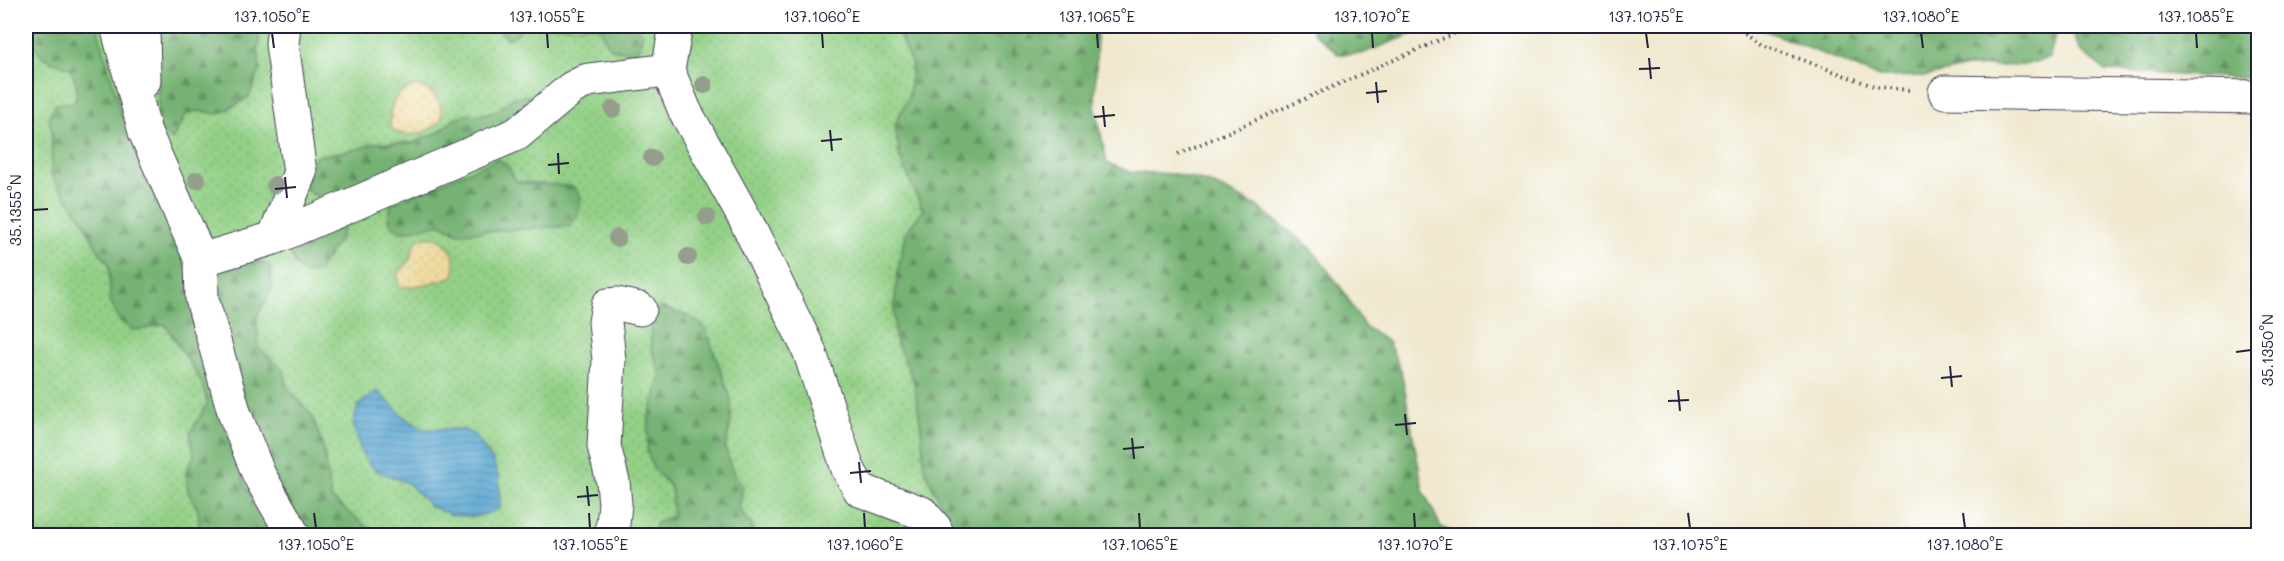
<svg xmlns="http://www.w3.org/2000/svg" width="2284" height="561" viewBox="0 0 2284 561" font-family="Mali,sans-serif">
<defs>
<pattern id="grass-dots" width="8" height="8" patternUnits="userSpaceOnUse" patternTransform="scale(1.5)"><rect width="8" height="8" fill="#93d086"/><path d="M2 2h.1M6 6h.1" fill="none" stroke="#7eb275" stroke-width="1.8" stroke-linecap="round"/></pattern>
<pattern id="forest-firs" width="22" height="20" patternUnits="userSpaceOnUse" patternTransform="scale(1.5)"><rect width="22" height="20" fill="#76b273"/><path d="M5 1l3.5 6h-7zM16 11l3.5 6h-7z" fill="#609060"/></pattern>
<pattern id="sand-dots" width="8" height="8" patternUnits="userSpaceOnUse" patternTransform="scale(1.5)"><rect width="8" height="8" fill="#eeda9e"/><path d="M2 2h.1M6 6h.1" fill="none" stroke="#ccbb89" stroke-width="1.8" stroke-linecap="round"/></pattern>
<pattern id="water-rules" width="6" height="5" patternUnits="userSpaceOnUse" patternTransform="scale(1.5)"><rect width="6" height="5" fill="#57a5d0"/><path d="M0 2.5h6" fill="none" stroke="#4886aa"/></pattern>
</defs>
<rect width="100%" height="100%" fill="#fff"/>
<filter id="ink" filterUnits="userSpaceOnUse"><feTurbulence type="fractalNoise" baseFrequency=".0167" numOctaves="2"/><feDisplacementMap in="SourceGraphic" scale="12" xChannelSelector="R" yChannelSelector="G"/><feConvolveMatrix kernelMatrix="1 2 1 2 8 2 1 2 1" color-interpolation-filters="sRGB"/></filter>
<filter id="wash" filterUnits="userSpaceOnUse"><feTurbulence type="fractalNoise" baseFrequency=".008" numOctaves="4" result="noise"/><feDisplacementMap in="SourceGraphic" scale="24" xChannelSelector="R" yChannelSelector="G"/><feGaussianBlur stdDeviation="1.35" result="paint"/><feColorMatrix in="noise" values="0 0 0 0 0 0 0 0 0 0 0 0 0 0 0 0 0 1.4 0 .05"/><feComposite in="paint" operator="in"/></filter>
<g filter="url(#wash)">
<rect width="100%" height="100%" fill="#f0e9d0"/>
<path fill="url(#grass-dots)" stroke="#5a7960" stroke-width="1.5" d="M 26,26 L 986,26 L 978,535 L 26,535 Z"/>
<path fill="url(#forest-firs)" stroke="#4c6a57" stroke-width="1.5" d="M 26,26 L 97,26 L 121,114 L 183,252 L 238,464 L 246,488 L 281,535 L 200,535 L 198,509 L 188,492 L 186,472 L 194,455 L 190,434 L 207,404 L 204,388 L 195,371 L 165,324 L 145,329 L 133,330 L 120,321 L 110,300 L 109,264 L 97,248 L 83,220 L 51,176 L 52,132 L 49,116 L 56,104 L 75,102 L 77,85 L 70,68 L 42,57 L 26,33 Z
M 155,26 L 261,26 L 258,48 L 260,70 L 249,97 L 219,114 L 196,111 L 186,114 L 172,140 L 159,129 Z
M 501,26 L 523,26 L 517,34 L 508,39 L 498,29 Z
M 596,26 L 637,26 L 642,33 L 641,46 L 631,53 L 610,48 L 602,32 Z
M 895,26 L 1097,26 L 1095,106 L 1107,163 L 1130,172 L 1175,174 L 1210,183 L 1255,205 L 1310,247 L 1342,289 L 1364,326 L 1388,342 L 1401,370 L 1423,490 L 1441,527 L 1460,535 L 944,535 L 941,505 L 925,470 L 921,427 L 914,382 L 895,339 L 894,309 L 898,270 L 906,233 L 923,210 L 900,158 L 895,124 L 909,96 L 912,65 Z
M 1310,26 L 1433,26 L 1361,54 L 1338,54 L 1313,32 Z
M 1758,26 L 2258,26 L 2258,79 L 2106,71 L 2080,50 L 2073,34 L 2056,30 L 2050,58 L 2024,65 L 1967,67 L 1927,76 L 1879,77 L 1767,31 Z
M 544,93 L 527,115 L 351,197 C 333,198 318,202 305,188 L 309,164 L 317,156 L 358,149 L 374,143 L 412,143 L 439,132 L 453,120 L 464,115 L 483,114 L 499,110 L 513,98 Z
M 498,159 L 508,166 L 516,181 C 536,185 554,184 574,187 L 581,197 L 578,214 L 571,226 L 458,233 L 441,224 L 401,232 L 391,225 L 389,216 L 391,204 Z
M 344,225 L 340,238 L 318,271 L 304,274 C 293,265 291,259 290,244 Z
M 253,259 L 270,266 L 273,288 L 257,316 L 258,347 L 285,372 L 287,387 L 312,416 L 323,447 L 331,498 L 377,535 L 308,535 L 260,451 L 210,287 C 222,269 232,265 253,259 Z
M 660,307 L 690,317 L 705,327 L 731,399 L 731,421 L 725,448 L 732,470 L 743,488 L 739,509 L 751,524 L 756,535 L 653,535 L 656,523 L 673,516 L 671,487 L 653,468 L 647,451 L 649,417 L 661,376 L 651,347 L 650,319 Z"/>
<path fill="url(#sand-dots)" stroke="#887e6c" stroke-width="1.5" d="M 417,86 C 435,90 442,101 442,119 C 430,133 406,141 391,128 C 388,107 393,90 417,86 Z
M 430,236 C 449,241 459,256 453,276 C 444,280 410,289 401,287 C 390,272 407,269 410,259 C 415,244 412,240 430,236 Z"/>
<path fill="url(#water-rules)" stroke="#3c6486" stroke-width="1.5" d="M 377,391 L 405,418 L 423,429 L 461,429 L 474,434 L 493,461 L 499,478 L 500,509 L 476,517 L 452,515 L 430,506 L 408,483 L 375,470 L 362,454 L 353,424 L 358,406 Z"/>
</g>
<g filter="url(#ink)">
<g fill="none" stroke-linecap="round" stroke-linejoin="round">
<defs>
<path id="minor" d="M 117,26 L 145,132 L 201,260 L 202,299 L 235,415 L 259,475 L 294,536
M 143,26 L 144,81
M 676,26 L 668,70 L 685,111 L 745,219 L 809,350 L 848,469 L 860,490 L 922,513 L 935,528 L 937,536
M 1945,92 L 2258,97
M 274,238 L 300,172 L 282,44 L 284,26
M 201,260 L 274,238 L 517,134 L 572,88 L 588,80 L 668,70
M 609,536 L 613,524 L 615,504 L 613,482 L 604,446 L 609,360 L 605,322 L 608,305 L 618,304 L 640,309"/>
</defs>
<use href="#minor" stroke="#414051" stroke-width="35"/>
<path stroke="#414051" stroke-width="4" stroke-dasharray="1.5 4.5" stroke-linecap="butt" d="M 1735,26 L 1762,45 L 1876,87 L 1909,90
M 1178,154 L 1472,26"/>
<use href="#minor" stroke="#fff" stroke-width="33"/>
</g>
<g fill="#959d8c">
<circle cx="704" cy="85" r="9"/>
<circle cx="613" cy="109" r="9"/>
<circle cx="652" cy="158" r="9"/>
<circle cx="197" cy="180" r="9"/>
<circle cx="275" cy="185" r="9"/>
<circle cx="707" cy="217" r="9"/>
<circle cx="617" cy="238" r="9"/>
<circle cx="688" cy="257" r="9"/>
</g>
</g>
<path fill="none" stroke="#22223b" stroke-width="2" d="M 272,33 L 274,48M 547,33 L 548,48M 822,33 L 823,48M 1097,33 L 1098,48M 1372,33 L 1373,48M 1646,33 L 1648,48M 1921,33 L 1923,48M 2196,33 L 2197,48M 1649,58 L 1651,79M 1639,69 L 1660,68M 1376,82 L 1378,103M 1366,93 L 1387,91M 1103,106 L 1105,127M 1094,117 L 1115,115M 830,130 L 832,151M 821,141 L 842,139M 558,153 L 559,174M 548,165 L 569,163M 285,177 L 287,198M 275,189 L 296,187M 33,210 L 48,209M 2236,352 L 2251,350M 1950,366 L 1952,387M 1941,378 L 1962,376M 1678,390 L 1680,411M 1668,401 L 1689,400M 1405,414 L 1407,435M 1395,425 L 1416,423M 1132,438 L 1134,459M 1123,449 L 1144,447M 859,462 L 861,483M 850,473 L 871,471M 587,486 L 589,506M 577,497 L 598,495M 314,513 L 316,528M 589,513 L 590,528M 864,513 L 865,528M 1139,513 L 1140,528M 1414,513 L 1415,528M 1688,513 L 1690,528M 1963,513 L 1965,528"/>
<rect width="2284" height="561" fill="none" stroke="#fff" stroke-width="66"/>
<rect x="33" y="33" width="2218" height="495" fill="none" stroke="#22223b" stroke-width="2"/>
<g font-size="15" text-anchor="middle" fill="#22223b">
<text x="272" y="22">137.1050°E</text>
<text x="547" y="22">137.1055°E</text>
<text x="822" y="22">137.1060°E</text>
<text x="1097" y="22">137.1065°E</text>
<text x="1372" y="22">137.1070°E</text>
<text x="1646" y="22">137.1075°E</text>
<text x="1921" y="22">137.1080°E</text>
<text x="2196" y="22">137.1085°E</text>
<text transform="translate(16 210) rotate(-90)" y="5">35.1355°N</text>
<text transform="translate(2268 350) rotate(-90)" y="5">35.1350°N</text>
<text x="316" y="550">137.1050°E</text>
<text x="590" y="550">137.1055°E</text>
<text x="865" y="550">137.1060°E</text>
<text x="1140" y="550">137.1065°E</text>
<text x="1415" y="550">137.1070°E</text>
<text x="1690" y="550">137.1075°E</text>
<text x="1965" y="550">137.1080°E</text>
</g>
</svg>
